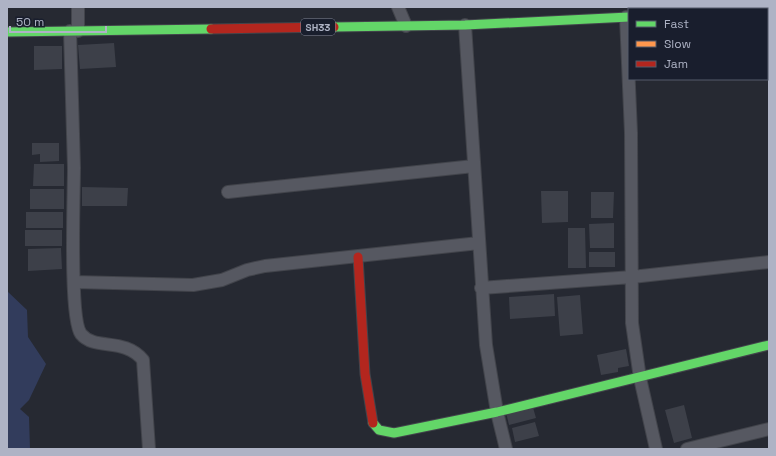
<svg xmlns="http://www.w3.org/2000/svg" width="776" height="456" viewBox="0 0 776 456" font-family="'Space Grotesk',sans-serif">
<rect width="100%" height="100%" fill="#262932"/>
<path fill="#323c5c" d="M 7,291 L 27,310 L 28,337 L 46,364 L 29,400 L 20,409 L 29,417 L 30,449 L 7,449 Z"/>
<path fill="#3d4049" d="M 114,43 L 116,67 L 80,69 L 78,45 Z
M 34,46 L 62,46 L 62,69 L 34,70 Z
M 32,143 L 59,143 L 59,161 L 40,162 L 40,154 L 32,155 Z
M 34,164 L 64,164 L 64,186 L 33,186 Z
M 82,187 L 128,188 L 127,206 L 82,206 Z
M 30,189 L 64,189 L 64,209 L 30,209 Z
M 541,191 L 568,191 L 568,222 L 542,223 Z
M 591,192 L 614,192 L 613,218 L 591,218 Z
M 26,212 L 63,212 L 63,228 L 26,228 Z
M 614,223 L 614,248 L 590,248 L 589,224 Z
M 568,228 L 585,228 L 586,268 L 568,268 Z
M 25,230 L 62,230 L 62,246 L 25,246 Z
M 61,248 L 62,269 L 28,271 L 28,249 Z
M 589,252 L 615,252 L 615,267 L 589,267 Z
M 554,294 L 555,316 L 510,319 L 509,297 Z
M 580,295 L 583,334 L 560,336 L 557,297 Z
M 626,349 L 629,366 L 618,368 L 618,372 L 601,375 L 597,355 Z
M 532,404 L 536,418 L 509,425 L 506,412 Z
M 684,405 L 692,438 L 674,443 L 665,410 Z
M 535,422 L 539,436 L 515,442 L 512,428 Z"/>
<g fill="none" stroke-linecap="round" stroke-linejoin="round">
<defs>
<path id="street" d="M 398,7 L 406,26
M 626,17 L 631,133 L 632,323 L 640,378 L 656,449
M 465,25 L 486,345 L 497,412 L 506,449
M 70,31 C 71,77 73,122 74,168 C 74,194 69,318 81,334 C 95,351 124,337 143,360 L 149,449
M 78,31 L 78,7
M 228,192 L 474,166
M 74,282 L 193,285 L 222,280 L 247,270 L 265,266 L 479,243
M 481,288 L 632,277 L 769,262
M 687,449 L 769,429"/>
<path id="fast" d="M 334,27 L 465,25 L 629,17
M 7,32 L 211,29
M 373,423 L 379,430 L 394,433 L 497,412 L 769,345"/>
<path id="slow" d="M 697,9 L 703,7"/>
<path id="jam" d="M 211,29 L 334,27
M 358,257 L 365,374 L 373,423"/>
</defs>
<use href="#street" stroke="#42444b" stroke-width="14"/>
<use href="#fast" stroke="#42444b" stroke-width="11"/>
<use href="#slow" stroke="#42444b" stroke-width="11"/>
<use href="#jam" stroke="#42444b" stroke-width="11"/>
<use href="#street" stroke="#565861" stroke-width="12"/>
<use href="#fast" stroke="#63d668" stroke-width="9"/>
<use href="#slow" stroke="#ff974d" stroke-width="9"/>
<use href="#jam" stroke="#b3261e" stroke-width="9"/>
</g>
<g text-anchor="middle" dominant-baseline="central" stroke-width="3" stroke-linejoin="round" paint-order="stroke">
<rect fill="#191e2d" stroke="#818697" stroke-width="1" x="301" y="19" width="34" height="16" rx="3"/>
<g font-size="10" font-weight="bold" fill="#aeb3c5">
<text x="318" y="27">SH33</text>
</g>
</g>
<rect width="776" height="456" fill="none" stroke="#aeb3c5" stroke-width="16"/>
<rect x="628" y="8" width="140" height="72" fill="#191e2d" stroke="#555a6a"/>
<rect x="636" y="21" width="20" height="6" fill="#63d668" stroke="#555a6a"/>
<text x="664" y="28" font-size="12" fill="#aeb3c5">Fast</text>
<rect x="636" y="41" width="20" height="6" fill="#ff974d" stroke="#555a6a"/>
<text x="664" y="48" font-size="12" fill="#aeb3c5">Slow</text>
<rect x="636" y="61" width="20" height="6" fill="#b3261e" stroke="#555a6a"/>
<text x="664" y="68" font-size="12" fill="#aeb3c5">Jam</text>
<path d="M10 26v6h96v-6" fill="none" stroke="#aeb3c5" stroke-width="2"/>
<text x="16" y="26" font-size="12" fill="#aeb3c5" stroke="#191e2d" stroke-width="3" paint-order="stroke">50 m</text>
</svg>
